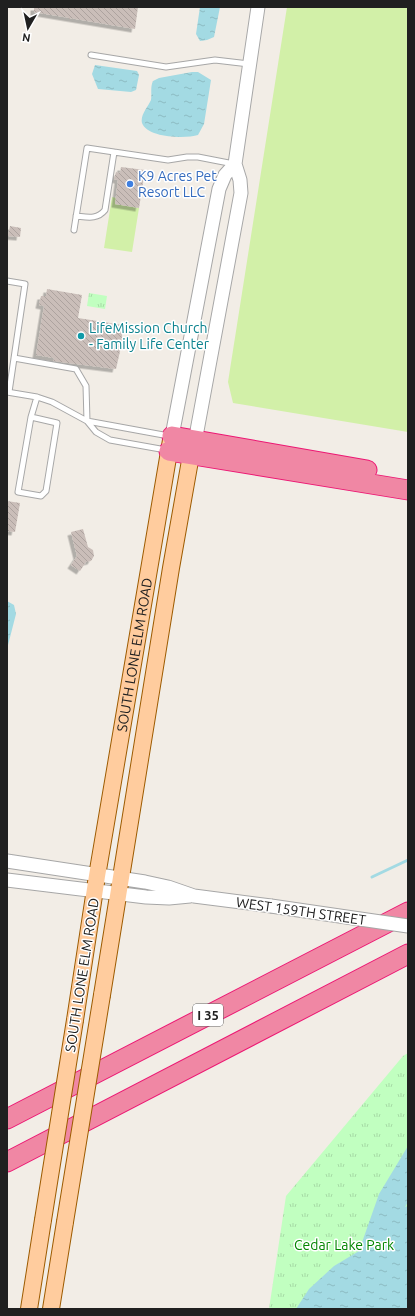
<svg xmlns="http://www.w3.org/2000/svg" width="415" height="1316" viewBox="0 0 415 1316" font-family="Ubuntu,sans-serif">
<defs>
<pattern id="park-tufts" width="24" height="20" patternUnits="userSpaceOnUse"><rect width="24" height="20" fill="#c1ffc0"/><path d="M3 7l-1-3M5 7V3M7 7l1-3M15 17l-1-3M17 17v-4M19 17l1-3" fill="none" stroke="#a6daa5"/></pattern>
<pattern id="water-ripples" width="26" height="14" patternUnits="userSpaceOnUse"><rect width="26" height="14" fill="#a3dae3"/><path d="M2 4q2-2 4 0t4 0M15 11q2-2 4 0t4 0" fill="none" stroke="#8cbbc2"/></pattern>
<pattern id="building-back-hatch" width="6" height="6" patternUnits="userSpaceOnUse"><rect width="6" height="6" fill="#cabeb9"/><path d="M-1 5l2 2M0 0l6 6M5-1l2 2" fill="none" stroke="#ada39f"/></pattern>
<filter id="shadow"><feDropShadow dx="-3.5" dy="3.5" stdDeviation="0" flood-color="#0004"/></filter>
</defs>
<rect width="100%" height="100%" fill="#f2ede6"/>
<path fill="#d2f0a8" d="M 287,7 L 408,7 L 408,432 L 233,403 L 228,382 Z
M 112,197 L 116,198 L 115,204 L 139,208 L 132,252 L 104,248 Z"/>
<path fill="url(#park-tufts)" d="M 89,293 L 107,296 L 105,309 L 87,306 Z
M 408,1053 L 408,1309 L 269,1309 L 286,1196 L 403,1056 Z"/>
<path fill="url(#water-ripples)" d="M 200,7 L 220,7 L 214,37 L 207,40 L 200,41 L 196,34 Z
M 95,65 L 137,71 L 139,75 L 136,90 L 131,92 L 98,89 L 92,74 Z
M 192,72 L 198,72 L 211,80 L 204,124 L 198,135 C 186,139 147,138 142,123 C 140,115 148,107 151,100 C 152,94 150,87 153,81 L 159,78 Z
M 7,601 L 14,605 L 16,614 L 7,649 Z
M 408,1146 L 408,1202 L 405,1207 L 408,1206 L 408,1309 L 296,1309 L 309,1289 L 334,1266 L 359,1251 L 379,1194 Z"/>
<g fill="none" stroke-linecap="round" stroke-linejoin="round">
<path stroke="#a3dae3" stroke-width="3" d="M 372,877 L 408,860"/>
</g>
<path fill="url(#building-back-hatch)" filter="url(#shadow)" d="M 34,7 L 138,7 L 135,29 L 34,12 Z
M 121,167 L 145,170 L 139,208 L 115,204 L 118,180 L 114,179 L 116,172 L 120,173 Z
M 10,226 L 21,228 L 20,237 L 8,236 Z
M 47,289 L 82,295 L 78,318 L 123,325 L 121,347 L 116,369 L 53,361 L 54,358 L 36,355 L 44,306 L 39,305 L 41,296 L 46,296 Z
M 7,501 L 20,503 L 15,532 L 7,531 Z
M 83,529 L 88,547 L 93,550 L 94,556 L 91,561 L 86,562 L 80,571 L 71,565 L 77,556 L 71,532 Z"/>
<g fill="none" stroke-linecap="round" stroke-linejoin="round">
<defs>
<path id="service" d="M 91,55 L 166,67 L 215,60 L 249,64
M 76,216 C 87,217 97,220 105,210 L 114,152
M 74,230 L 87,148 L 168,160 L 187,157 L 198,157 L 234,164
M 7,281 L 25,284 L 9,392
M 14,358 L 76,369 L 86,386 L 87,421
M 7,392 L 37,397 L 52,402 L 87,421 L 96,432 L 110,440 L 166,450
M 31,417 L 57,423 L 46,491 L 41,496 L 18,492 L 31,417 L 37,397
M 87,421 L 169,436"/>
<path id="tertiary" d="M 172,436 L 219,189 L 225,175 L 235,164 L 258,7
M 194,447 L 241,193 L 240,180 L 235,164
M 7,861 L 145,882 L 168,887 L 194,896 L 271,906
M 7,880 L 146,897 L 169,898 L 190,896"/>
<g id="primary">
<path d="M 102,995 L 171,568 L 191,455"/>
<path id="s1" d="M 75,1020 L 97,876 L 171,440"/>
<path d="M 29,1309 L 43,1220"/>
<path d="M 51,1309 L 65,1222"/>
</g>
<path id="motorway" d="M 172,436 L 367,470
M 169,451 L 408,490
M 7,1119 L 408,912
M 7,1162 L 408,954"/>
</defs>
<use href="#service" stroke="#a7a7a7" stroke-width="7"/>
<use href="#tertiary" stroke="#a7a7a7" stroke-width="15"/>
<use href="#primary" stroke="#9d5b00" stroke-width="18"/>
<use href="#motorway" stroke="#ec1773" stroke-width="21"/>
<use href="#service" stroke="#fff" stroke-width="5"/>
<use href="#tertiary" stroke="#fff" stroke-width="13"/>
<use href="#primary" stroke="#ffcc9e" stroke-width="16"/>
<use href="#motorway" stroke="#f087a4" stroke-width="19"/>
<defs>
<path id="tertiary-bridge" d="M 271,906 L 408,926"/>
<path id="primary-bridge" d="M 43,1220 L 75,1020
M 65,1222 L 102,995"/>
</defs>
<use href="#tertiary-bridge" stroke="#a7a7a7" stroke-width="15" stroke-linecap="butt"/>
<use href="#primary-bridge" stroke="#9d5b00" stroke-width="18" stroke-linecap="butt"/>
<use href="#tertiary-bridge" stroke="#fff" stroke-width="13"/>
<use href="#primary-bridge" stroke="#ffcc9e" stroke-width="16"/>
</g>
<circle fill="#3f7fe0" stroke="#fff" stroke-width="1.5" cx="130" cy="184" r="4"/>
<circle fill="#0f9aa8" stroke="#fff" stroke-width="1.5" cx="81" cy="336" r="4"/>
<g text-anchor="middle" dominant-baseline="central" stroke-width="3" stroke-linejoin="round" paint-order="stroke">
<rect fill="#fff" stroke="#636363" stroke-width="1" x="193" y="1004" width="30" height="22" rx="3"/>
<g font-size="13" font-weight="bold" fill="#202020">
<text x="208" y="1015">I 35</text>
</g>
<g font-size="14" fill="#366cbe" stroke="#fff" text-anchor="start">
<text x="138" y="176">K9 Acres Pet<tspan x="138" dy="16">Resort LLC</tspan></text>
</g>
<g font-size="14" fill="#0d838f" stroke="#fff" text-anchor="start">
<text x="89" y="328">LifeMission Church<tspan x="89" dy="16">- Family Life Center</tspan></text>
</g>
<g font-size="14" fill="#202020" stroke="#fff">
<text stroke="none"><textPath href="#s1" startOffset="370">SOUTH LONE ELM ROAD</textPath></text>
<text transform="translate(301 911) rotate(8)">WEST 159TH STREET</text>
<text transform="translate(82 975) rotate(-81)">SOUTH LONE ELM ROAD</text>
</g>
<g font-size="14" fill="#038602" stroke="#fff">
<text x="344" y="1245">Cedar Lake Park</text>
</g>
</g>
<rect width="415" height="1316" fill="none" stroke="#202020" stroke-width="16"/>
<g transform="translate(28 28) rotate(189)" stroke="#ffffff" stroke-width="3" paint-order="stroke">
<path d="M0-3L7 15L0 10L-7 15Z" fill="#202020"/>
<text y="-6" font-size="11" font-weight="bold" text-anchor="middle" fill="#202020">N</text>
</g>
</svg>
